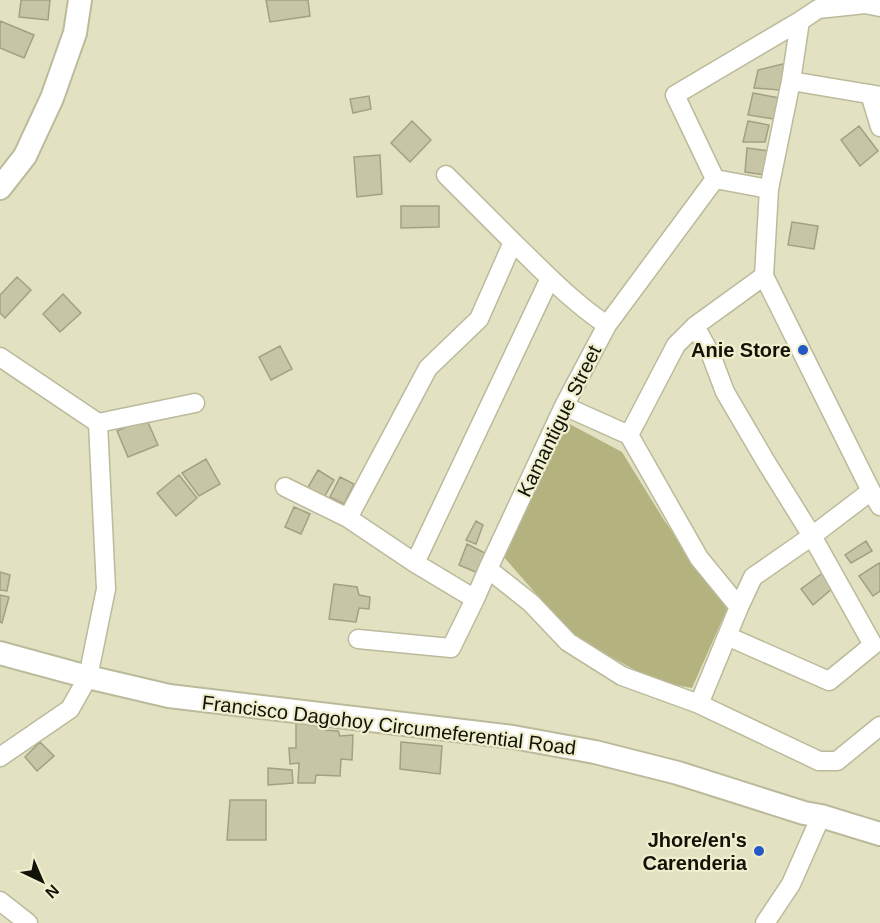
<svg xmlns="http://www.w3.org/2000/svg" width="880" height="923" viewBox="0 0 880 923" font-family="Helvetica,sans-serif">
<rect width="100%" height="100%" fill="#e2e1c1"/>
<path fill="#b4b27f" d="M 564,421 L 622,452 L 664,520 L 727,609 L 692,688 L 655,681 L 573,636 L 503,556 Z"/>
<path fill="#c6c5a5" stroke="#a2a182" stroke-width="1.5" d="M 21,0 L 50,0 L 48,20 L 19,17 Z
M 266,0 L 308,0 L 310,16 L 270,22 Z
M 0,21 L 34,35 L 24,58 L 0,48 Z
M 787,63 L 780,90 L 754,88 L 758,70 Z
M 753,93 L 780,98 L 774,119 L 748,115 Z
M 369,96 L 371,109 L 353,113 L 350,99 Z
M 412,121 L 431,140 L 410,162 L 391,143 Z
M 748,121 L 769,125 L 765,142 L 743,142 Z
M 859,126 L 878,151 L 860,166 L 841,140 Z
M 747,148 L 769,151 L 766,175 L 745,172 Z
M 380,155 L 382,194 L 357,197 L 354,157 Z
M 401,206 L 439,206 L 439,227 L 401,228 Z
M 792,222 L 818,226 L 814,249 L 788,245 Z
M 17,277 L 31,290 L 5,318 L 0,313 L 0,295 Z
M 63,294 L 81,313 L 60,332 L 43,314 Z
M 280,346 L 292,369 L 271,380 L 259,357 Z
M 146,418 L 158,445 L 128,457 L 117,431 Z
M 206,459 L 220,484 L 199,496 L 182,473 Z
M 318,470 L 334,480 L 323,499 L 307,489 Z
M 179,475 L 197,498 L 176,516 L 157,493 Z
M 340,477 L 354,484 L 344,504 L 330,497 Z
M 294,507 L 310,514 L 301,534 L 285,527 Z
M 476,521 L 483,525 L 476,544 L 466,540 Z
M 866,541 L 872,551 L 851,563 L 845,555 Z
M 467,544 L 487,554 L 478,573 L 459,565 Z
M 879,563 L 880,565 L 880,591 L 873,596 L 859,576 Z
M 0,572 L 10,575 L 7,591 L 0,590 Z
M 824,572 L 834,587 L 813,605 L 801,589 Z
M 334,584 L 357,587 L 359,595 L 370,597 L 369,609 L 359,608 L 356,622 L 329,619 Z
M 0,595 L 9,597 L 2,623 L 0,622 Z
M 296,720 L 324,721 L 324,730 L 338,731 L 340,736 L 353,735 L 352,760 L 341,759 L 340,776 L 316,775 L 315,783 L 298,783 L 299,763 L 290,764 L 289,748 L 296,748 Z
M 40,742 L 54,756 L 37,771 L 25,757 Z
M 401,742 L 442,746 L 440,774 L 400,769 Z
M 268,768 L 292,770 L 293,783 L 268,785 Z
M 230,800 L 266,800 L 266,840 L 227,840 Z"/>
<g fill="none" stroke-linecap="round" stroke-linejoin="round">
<defs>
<path id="minor" d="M 800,21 L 791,81 L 769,189 L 764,276 L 871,491 L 880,506
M 791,81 L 880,96
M 870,94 L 880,127
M 446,175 L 513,242
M 715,179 L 675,95 L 800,21 L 818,9 L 865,4 L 880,7
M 715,179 L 769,189
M 695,326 L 711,355 L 725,392 L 766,462 L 812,536 L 873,645 L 829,681 L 727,636
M 0,357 L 98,423
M 564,406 L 629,435
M 629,435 L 676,345 L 695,326 L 764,276
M 629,435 L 699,558 L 739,607
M 285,487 L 348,518 L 415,563 L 475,599
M 348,518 L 428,368 L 479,319 L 513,242 C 543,271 572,302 607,325
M 415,563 L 550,278
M 488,569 L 531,603 L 568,642 L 622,676 L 699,704 L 819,761 L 837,761 L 880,726
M 358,639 L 451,648 L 475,599 L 488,569 L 564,406 L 607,325 L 715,179
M 699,704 L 739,607 L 753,577 L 812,536 L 871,491
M 0,757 L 70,709 L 88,677 L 106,589 L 98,423 L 195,403
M 0,901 L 28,923
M 765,923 L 791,884 L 821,816"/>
<path id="major" d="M 0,188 L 25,156 L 52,98 L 75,33 L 80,0
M 0,653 L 88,677 L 169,696 L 513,737 L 595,752 L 678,773 L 804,813 L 821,816 L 880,834"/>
</defs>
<use href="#minor" stroke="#bbba9b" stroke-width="21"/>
<use href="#major" stroke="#bbba9b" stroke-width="26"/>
<use href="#minor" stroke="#fff" stroke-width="18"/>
<use href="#major" stroke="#fff" stroke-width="22"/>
</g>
<g fill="#2359c6" stroke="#efeece" stroke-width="2">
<circle cx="803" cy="350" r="6"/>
<circle cx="759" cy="851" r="6"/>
</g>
<g text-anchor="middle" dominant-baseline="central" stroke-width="4.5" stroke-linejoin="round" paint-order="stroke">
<g font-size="20" font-weight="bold" fill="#131207" stroke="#efeece" text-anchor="end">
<text x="791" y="350">Anie Store</text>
<text x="747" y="840">Jhore/en's<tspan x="747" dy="23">Carenderia</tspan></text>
</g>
<g font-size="20" fill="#131207" stroke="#efeece">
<text transform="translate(559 421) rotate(-64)">Kamantigue Street</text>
<text transform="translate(389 725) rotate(7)">Francisco Dagohoy Circumeferential Road</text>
</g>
</g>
<g transform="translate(42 881) rotate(136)" stroke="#efeece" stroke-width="4.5" paint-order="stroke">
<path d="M0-4.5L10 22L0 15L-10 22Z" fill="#131207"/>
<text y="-9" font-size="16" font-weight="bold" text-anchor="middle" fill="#131207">N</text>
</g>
</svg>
